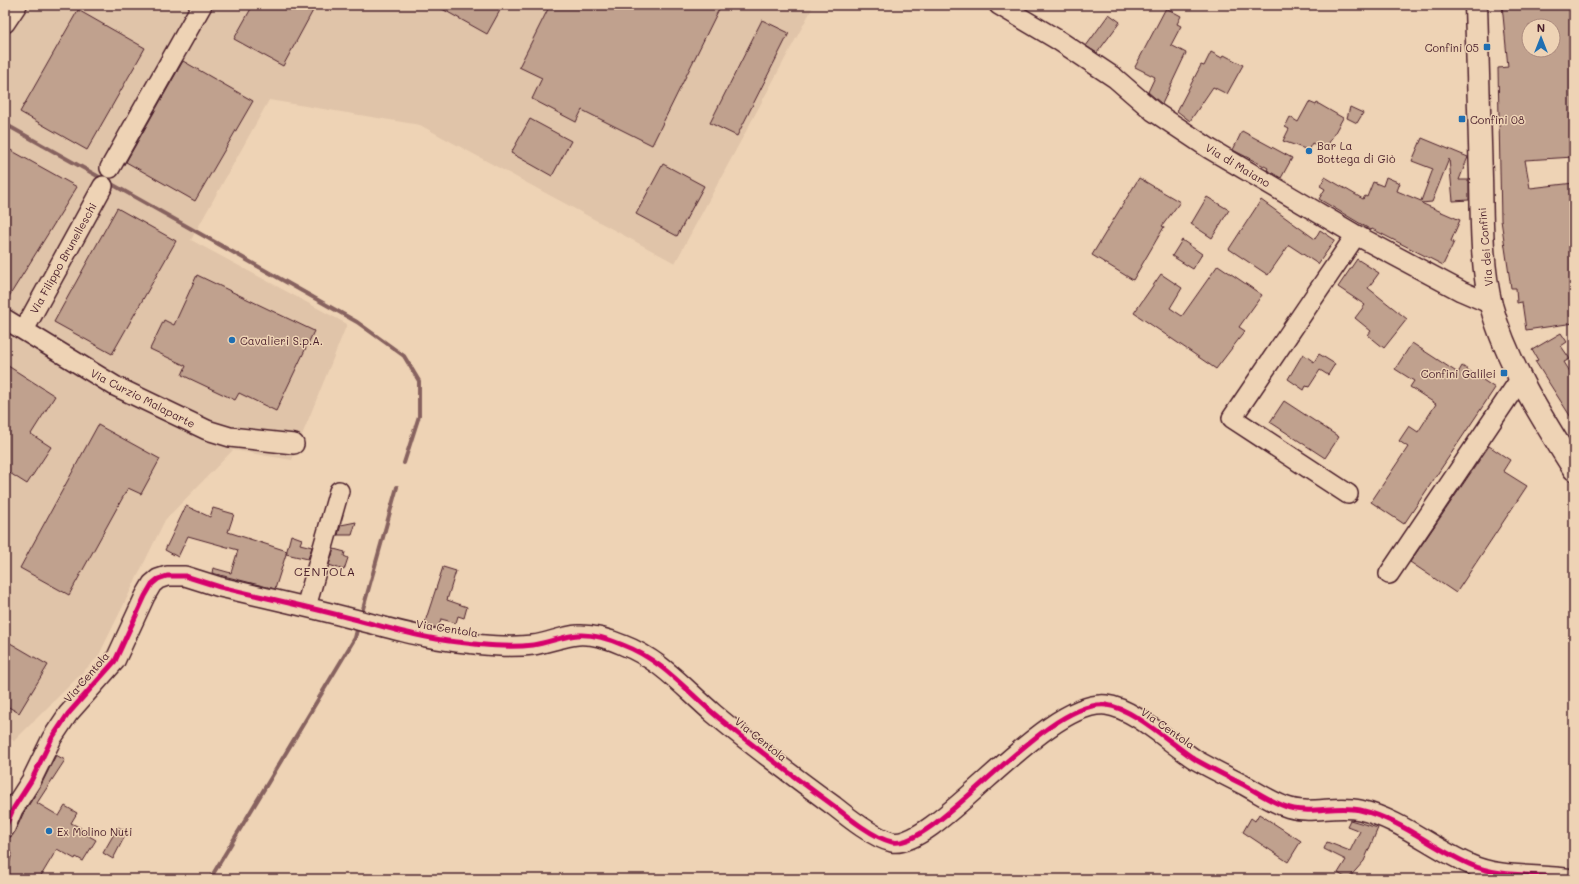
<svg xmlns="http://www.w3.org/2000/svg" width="1579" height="884" viewBox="0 0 1579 884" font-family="Mali,sans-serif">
<rect width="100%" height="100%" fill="#eed3b5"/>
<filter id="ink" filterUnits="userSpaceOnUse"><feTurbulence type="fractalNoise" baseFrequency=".025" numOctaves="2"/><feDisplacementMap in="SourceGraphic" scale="8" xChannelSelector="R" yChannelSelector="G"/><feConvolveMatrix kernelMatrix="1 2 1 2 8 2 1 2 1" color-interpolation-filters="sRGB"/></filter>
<g filter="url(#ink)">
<path fill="#e0c4a9" d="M 5,5 L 814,5 L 675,263 L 420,125 L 269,100 L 191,240 L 347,324 L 292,460 L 233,450 L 165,520 L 98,657 L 14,741 L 5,735 Z"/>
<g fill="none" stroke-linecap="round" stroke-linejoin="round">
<path stroke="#87625f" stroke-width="4" d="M 5,124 L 357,322 L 404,356 L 419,381 L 419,416 L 404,463
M 361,616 L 397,487
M 210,879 L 355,638 L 358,626"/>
</g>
<path fill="#c0a18e" stroke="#4a1f2b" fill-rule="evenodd" d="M 253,5 L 316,5 L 283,66 L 234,39 Z
M 435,5 L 503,5 L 487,34 Z
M 550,5 L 721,5 L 652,145 L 582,110 L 576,122 L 532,99 L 542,78 L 519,67 Z
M 1502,5 L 1574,5 L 1574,157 L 1525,160 L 1530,188 L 1574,183 L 1574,323 L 1526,330 L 1522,302 L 1517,303 L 1516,288 L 1511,288 L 1501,220 L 1498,68 L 1508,67 ZM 1529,26 L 1553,26 L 1553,50 L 1529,50 Z
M 1166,8 L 1181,16 L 1177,24 L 1181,26 L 1171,45 L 1186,53 L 1162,104 L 1148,92 L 1155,77 L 1135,67 Z
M 78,10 L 145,48 L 87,150 L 20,112 Z
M 1109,14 L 1120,22 L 1097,53 L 1086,46 Z
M 762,20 L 789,33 L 737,136 L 710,123 Z
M 1211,52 L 1222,58 L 1224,55 L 1243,65 L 1227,94 L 1213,87 L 1190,121 L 1177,111 L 1201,65 L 1204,66 Z
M 183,61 L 253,101 L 195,201 L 126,162 Z
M 1309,102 L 1316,105 L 1317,103 L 1343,118 L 1325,150 L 1312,143 L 1308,150 L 1283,141 L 1289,129 L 1285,127 L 1290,117 L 1298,122 Z
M 1350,107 L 1363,113 L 1357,123 L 1347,118 Z
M 530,119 L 571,141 L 552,176 L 511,153 Z
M 1242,131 L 1292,158 L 1281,178 L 1267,170 L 1268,168 L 1233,150 Z
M 1422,138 L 1468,157 L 1459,180 L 1469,180 L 1469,200 L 1453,201 L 1449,159 L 1432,202 L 1421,203 L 1460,220 L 1451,241 L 1454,242 L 1443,265 L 1372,229 L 1371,230 L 1319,199 L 1325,189 L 1320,186 L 1325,177 L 1363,199 L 1365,196 L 1367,197 L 1373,182 L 1383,186 L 1386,177 L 1400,183 L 1397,191 L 1421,201 L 1433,169 L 1412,161 Z
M 5,147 L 77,187 L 5,303 Z
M 663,164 L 704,186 L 677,236 L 636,214 Z
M 1139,178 L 1180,202 L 1162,226 L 1164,227 L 1133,280 L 1092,255 Z
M 1207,197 L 1229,210 L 1212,238 L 1191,224 Z
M 1261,200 L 1315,239 L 1320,230 L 1335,240 L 1318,264 L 1289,245 L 1268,275 L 1229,249 Z
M 117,208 L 176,241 L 112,354 L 54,322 Z
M 1182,240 L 1202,254 L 1193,269 L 1172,256 Z
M 1357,259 L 1379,273 L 1368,288 L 1407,319 L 1384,348 L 1368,335 L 1371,331 L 1355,318 L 1365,305 L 1338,287 Z
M 1218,265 L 1262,295 L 1239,327 L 1245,331 L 1216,369 L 1134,313 L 1161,274 L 1182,288 L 1170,308 L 1182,316 Z
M 197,275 L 314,331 L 276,411 L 239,393 L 235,400 L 182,375 L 186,366 L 150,349 L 164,320 L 174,325 Z
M 1561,333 L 1567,342 L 1561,346 L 1570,359 L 1564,362 L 1574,378 L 1574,422 L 1535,361 L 1538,360 L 1532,350 Z
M 1412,343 L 1458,373 L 1462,366 L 1495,388 L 1404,524 L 1371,502 L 1408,447 L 1399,441 L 1409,426 L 1418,432 L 1436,404 L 1410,387 L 1414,381 L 1395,369 Z
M 1303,354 L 1314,362 L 1319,354 L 1335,364 L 1328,375 L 1320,370 L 1309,387 L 1306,386 L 1304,390 L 1288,379 Z
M 5,364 L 55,396 L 31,434 L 51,447 L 27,484 L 5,470 Z
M 1284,401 L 1339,437 L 1325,458 L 1270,422 Z
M 98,425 L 160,459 L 141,494 L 128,488 L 69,595 L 20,568 Z
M 1489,446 L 1510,460 L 1503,471 L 1527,486 L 1456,593 L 1410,562 Z
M 186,506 L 210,517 L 213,508 L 234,514 L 228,532 L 287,551 L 275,589 L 212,573 L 213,568 L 231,573 L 238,550 L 188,536 L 178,557 L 165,550 Z
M 356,522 L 352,535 L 338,535 L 341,525 Z
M 291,535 L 302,539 L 300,544 L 312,547 L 308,559 L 286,554 Z
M 334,549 L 345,552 L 344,556 L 348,558 L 344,570 L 329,565 Z
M 443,567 L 456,571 L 447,600 L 467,607 L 464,618 L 458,616 L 456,623 L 441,619 L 438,628 L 424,625 Z
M 5,640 L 48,665 L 19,713 L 5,705 Z
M 56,755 L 65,760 L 37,803 L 59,816 L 65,806 L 77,813 L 71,823 L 81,828 L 79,830 L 96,840 L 83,861 L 76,857 L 75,859 L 57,849 L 39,879 L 5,879 L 12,853 L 5,849 L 8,838 L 15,832 L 23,814 L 40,787 Z
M 1259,814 L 1301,841 L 1288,862 L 1243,832 L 1251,818 L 1255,821 Z
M 1350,820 L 1378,828 L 1364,861 L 1348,879 L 1338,873 L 1346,860 L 1324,849 L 1327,842 L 1350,851 L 1360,831 L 1347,826 Z
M 118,827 L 127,832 L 113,859 L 103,853 Z"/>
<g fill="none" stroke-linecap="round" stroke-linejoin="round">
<defs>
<path id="minor" d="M 999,5 L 1058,40 L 1115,78 L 1153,111 L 1210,149 L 1356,235 L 1461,291 L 1491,304
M 5,23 L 17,5
M 110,168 L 202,5
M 5,319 L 115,386 L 207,430 L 230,437 L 294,444
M 24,330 L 103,186
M 1348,494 L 1232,418 L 1356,235
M 1389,574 L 1521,378
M 306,607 L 339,491
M 5,828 L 13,809 L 31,781 L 52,738 L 68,714 L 115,661 L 145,596 L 152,584 L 158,579 L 167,576 L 185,576 L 220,587 C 262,597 304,606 346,617 C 382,626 420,638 457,642 C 482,645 509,648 533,645 C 548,643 563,636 578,635 C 593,634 609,639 623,645 C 660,659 684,688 713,713 C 752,746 793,776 834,806 C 849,818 874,838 892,842 C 935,851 1044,699 1106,705 C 1134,708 1172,745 1196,760 C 1212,769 1228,777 1244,785 C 1257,792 1270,801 1284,806 C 1309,816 1335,804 1360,810 C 1400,819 1432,848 1469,864 C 1501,879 1540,873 1574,879"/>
<path id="major" d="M 1476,5 C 1478,63 1479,120 1481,178 C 1482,219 1481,264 1491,305 C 1507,364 1542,418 1574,469"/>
</defs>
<use href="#minor" stroke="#4a1f2b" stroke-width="22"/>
<use href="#major" stroke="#4a1f2b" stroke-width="25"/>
<use href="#minor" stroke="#eed3b5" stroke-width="19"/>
<use href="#major" stroke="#eed3b5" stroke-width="22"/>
<defs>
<path id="cycleway" d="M 5,828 L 13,809 L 31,781 L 52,738 L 68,714 L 115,661 L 145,596 L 152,584 L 158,579 L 167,576 L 185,576 L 220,587 C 262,597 304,606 346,617 C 382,626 420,638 457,642 C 482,645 509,648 533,645 C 548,643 563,636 578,635 C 593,634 609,639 623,645 C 660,659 684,688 713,713 C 752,746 793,776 834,806 C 849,818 874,838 892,842 C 935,851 1044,699 1106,705 C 1134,708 1172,745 1196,760 C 1212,769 1228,777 1244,785 C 1257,792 1270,801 1284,806 C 1309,816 1335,804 1360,810 C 1400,819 1432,848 1469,864 C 1501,879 1540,873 1574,879"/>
</defs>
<use href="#cycleway" stroke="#eed3b5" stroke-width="8"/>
<use href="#cycleway" stroke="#d6006c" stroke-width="5"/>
</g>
</g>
<g fill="#1f6fb2" stroke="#eed3b5" stroke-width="1.5">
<rect x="1483" y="43" width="8" height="8" rx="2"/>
<rect x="1458" y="115" width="8" height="8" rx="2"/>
<circle cx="1309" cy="151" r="4"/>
<circle cx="232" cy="340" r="4"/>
<rect x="1500" y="369" width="8" height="8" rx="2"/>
<circle cx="49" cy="831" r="4"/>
</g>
<g text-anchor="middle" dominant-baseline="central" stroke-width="3" stroke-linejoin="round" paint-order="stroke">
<g font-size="11" fill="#4a1f2b" stroke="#eed3b5" text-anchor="start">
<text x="1479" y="47" text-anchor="end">Confini 05</text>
<text x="1470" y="119">Confini 08</text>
<text x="1317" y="145">Bar La<tspan x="1317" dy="13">Bottega di Giò</tspan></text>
<text x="240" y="340">Cavalieri S.p.A.</text>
<text x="1496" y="373" text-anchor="end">Confini Galilei</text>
<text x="57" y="831">Ex Molino Nuti</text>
</g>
<g font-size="11" fill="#4a1f2b" stroke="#eed3b5">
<text transform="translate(1238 165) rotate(31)">Via di Maiano</text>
<text transform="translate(1485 247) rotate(-95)">Via dei Confini</text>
<text transform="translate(63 258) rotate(-61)">Via Filippo Brunelleschi</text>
<text transform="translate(143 398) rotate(27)">Via Curzio Malaparte</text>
<text transform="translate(447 628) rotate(9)">Via Centola</text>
<text transform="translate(86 677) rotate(-49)">Via Centola</text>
<text transform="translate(1168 728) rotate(35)">Via Centola</text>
<text transform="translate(761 739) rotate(39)">Via Centola</text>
</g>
<g font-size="12" letter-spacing="1" fill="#4a1f2b" stroke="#eed3b5">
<text x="325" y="571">CENTOLA</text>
</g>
</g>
<rect width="1579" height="884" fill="none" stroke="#eed3b5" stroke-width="20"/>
<rect x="10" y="10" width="1559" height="864" fill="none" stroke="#4a1f2b" stroke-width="1.5" filter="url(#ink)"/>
<g transform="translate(1541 38)"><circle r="19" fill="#eed3b5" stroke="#ac8b7e"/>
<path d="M0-3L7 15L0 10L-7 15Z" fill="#1f6fb2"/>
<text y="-6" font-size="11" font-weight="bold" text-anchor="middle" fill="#4a1f2b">N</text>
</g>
</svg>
